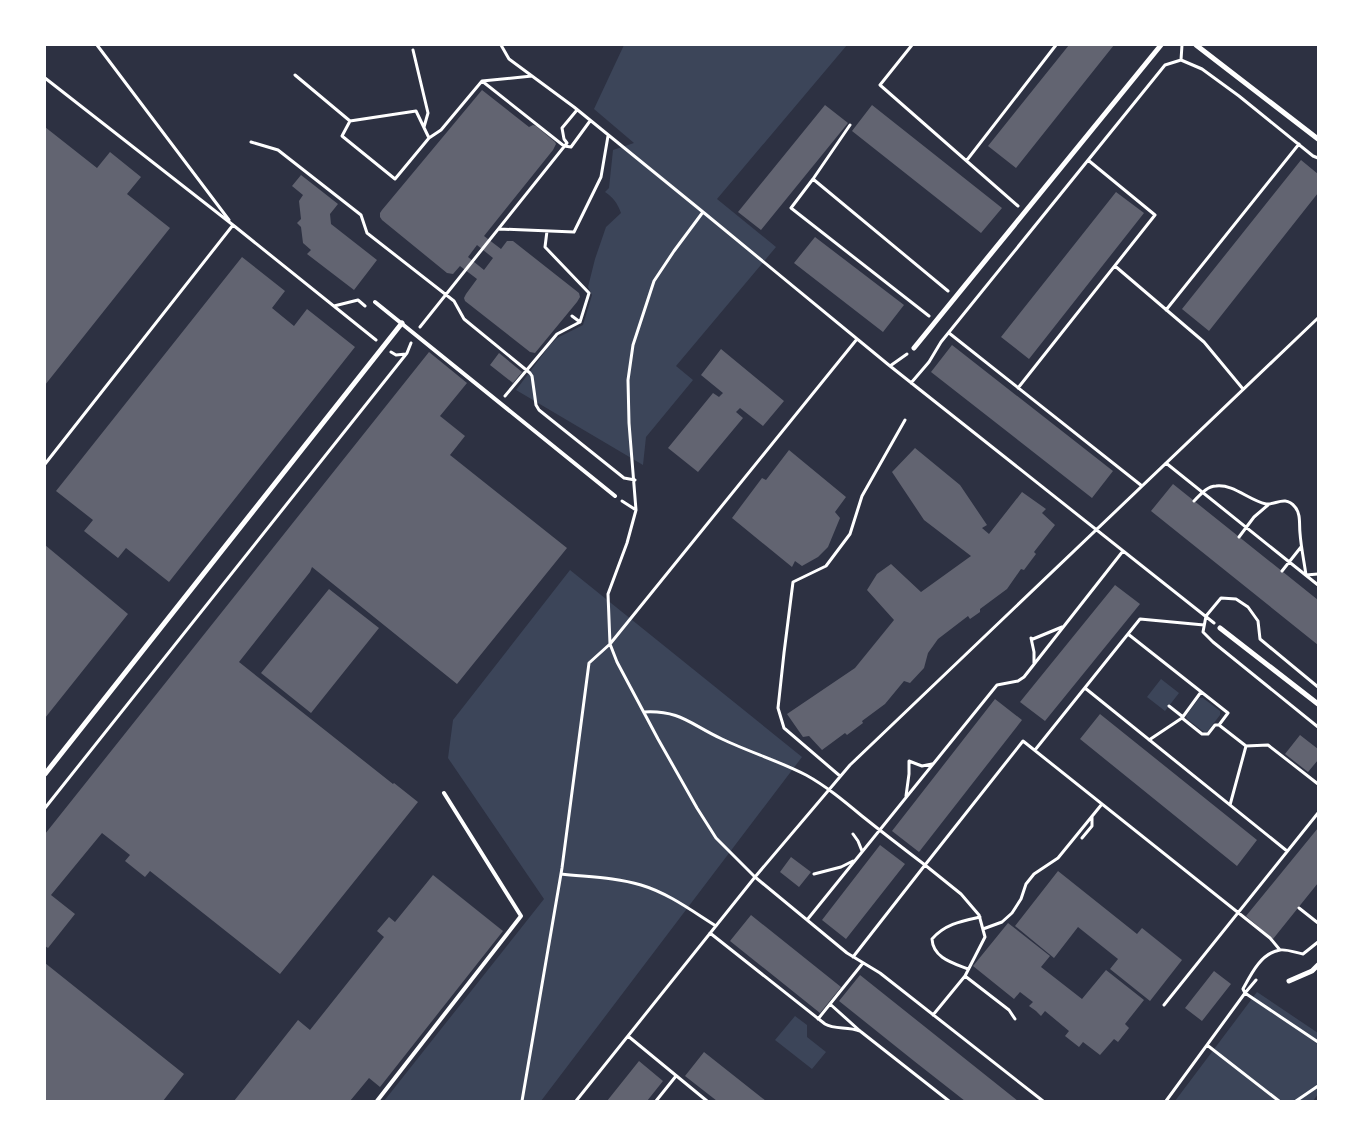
<svg xmlns="http://www.w3.org/2000/svg" width="1363" height="1146" viewBox="0 0 1363 1146" font-family="Ubuntu,sans-serif">
<rect width="100%" height="100%" fill="#2d3142"/>
<path fill="#3c4559" d="M 624,45 L 847,45 L 717,199 L 776,247 L 676,366 L 693,380 L 646,437 L 643,465 L 516,390 L 550,345 L 557,338 L 583,325 L 592,295 L 588,287 L 595,259 L 606,227 L 621,213 C 618,204 613,197 605,192 L 609,188 L 613,150 L 634,143 L 594,109 Z
M 570,570 L 802,757 L 541,1101 L 384,1101 L 544,899 L 448,758 L 453,720 Z
M 1161,679 L 1179,693 L 1165,711 L 1147,697 Z
M 1199,698 L 1203,698 L 1220,711 L 1220,715 L 1207,732 L 1204,732 L 1187,719 L 1186,716 Z
M 1257,992 L 1318,1033 L 1318,1094 L 1313,1101 L 1175,1101 Z
M 795,1016 L 807,1025 L 807,1037 L 826,1052 L 812,1069 L 775,1040 Z"/>
<path fill="#626471" fill-rule="evenodd" d="M 1069,45 L 1114,45 L 1016,168 L 988,146 Z
M 482,90 L 529,127 L 533,125 L 536,126 L 555,142 L 556,144 L 553,150 L 484,236 L 501,249 L 507,241 L 513,241 L 579,293 L 580,297 L 577,302 L 535,353 L 530,352 L 465,301 L 464,298 L 466,294 L 477,279 L 460,266 L 453,274 L 447,273 L 382,220 L 380,217 L 380,213 L 382,210 ZM 477,245 L 493,258 L 484,270 L 468,257 Z
M 825,105 L 848,123 L 761,230 L 738,212 Z
M 872,105 L 1002,208 L 981,233 L 852,131 Z
M 45,127 L 97,168 L 110,152 L 141,177 L 127,194 L 170,228 L 45,385 Z
M 1301,160 L 1318,174 L 1318,193 L 1209,331 L 1182,309 Z
M 301,175 L 338,204 L 330,214 L 331,224 L 377,260 L 354,290 L 307,254 L 311,250 L 303,243 L 301,227 L 297,223 L 301,219 L 299,201 L 303,195 L 292,186 Z
M 1116,192 L 1144,213 L 1029,359 L 1001,337 Z
M 815,237 L 904,305 L 883,332 L 794,263 Z
M 242,257 L 285,291 L 272,308 L 294,326 L 307,309 L 355,347 L 169,582 L 126,548 L 118,558 L 84,531 L 93,520 L 56,491 Z
M 952,345 L 1113,471 L 1092,498 L 931,372 Z
M 721,349 L 784,401 L 763,426 L 740,408 L 736,412 L 743,418 L 698,472 L 668,448 L 713,393 L 719,397 L 723,393 L 701,375 Z
M 429,352 L 467,383 L 440,416 L 465,436 L 450,455 L 567,548 L 457,684 L 312,567 L 310,572 L 239,662 L 393,784 L 394,783 L 418,802 L 280,974 L 150,871 L 145,877 L 125,861 L 130,855 L 102,833 L 51,895 L 75,914 L 48,948 L 45,946 L 45,834 Z
M 499,353 L 522,372 L 513,383 L 490,365 Z
M 915,448 L 960,485 L 987,525 L 982,528 L 989,534 L 1022,492 L 1046,509 L 1042,513 L 1055,525 L 1034,552 L 1036,554 L 1024,570 L 1021,569 L 1007,589 L 980,609 L 980,612 L 970,619 L 968,616 L 938,639 L 928,653 L 924,668 L 910,683 L 904,681 L 885,704 L 862,721 L 863,723 L 847,735 L 845,733 L 822,750 L 809,736 L 803,737 L 787,714 L 855,668 L 894,620 L 867,590 L 877,574 L 891,564 L 921,592 L 971,556 L 924,520 L 892,472 Z
M 789,450 L 846,497 L 835,512 L 840,518 L 828,547 L 818,557 L 802,566 L 795,561 L 792,567 L 732,518 L 762,478 L 766,480 Z
M 1173,484 L 1318,600 L 1318,645 L 1151,511 Z
M 45,545 L 128,614 L 45,718 Z
M 1115,585 L 1140,604 L 1045,721 L 1020,702 Z
M 329,589 L 379,628 L 311,713 L 261,673 Z
M 995,699 L 1022,720 L 919,852 L 892,831 Z
M 1100,714 L 1257,840 L 1237,866 L 1080,739 Z
M 1300,735 L 1318,749 L 1318,760 L 1308,772 L 1285,754 Z
M 1318,828 L 1318,883 L 1273,939 L 1246,916 Z
M 880,845 L 905,864 L 846,939 L 822,920 Z
M 791,857 L 811,872 L 799,887 L 780,872 Z
M 1058,871 L 1137,934 L 1142,928 L 1182,960 L 1150,1001 L 1110,969 L 1118,959 L 1078,927 L 1054,958 L 1015,926 Z
M 433,875 L 503,931 L 380,1087 L 369,1078 L 350,1101 L 234,1101 L 298,1020 L 310,1030 L 384,937 L 377,931 L 389,917 L 395,922 Z
M 751,915 L 841,987 L 820,1013 L 730,941 Z
M 1008,923 L 1050,956 L 1041,967 L 1082,999 L 1106,970 L 1144,1000 L 1125,1024 L 1129,1028 L 1118,1042 L 1114,1039 L 1100,1055 L 1083,1042 L 1079,1047 L 1065,1036 L 1069,1031 L 1045,1011 L 1041,1016 L 1036,1011 L 1029,1006 L 1033,1002 L 1020,992 L 1014,999 L 973,966 Z
M 45,963 L 184,1074 L 163,1101 L 45,1101 Z
M 1214,971 L 1231,984 L 1202,1021 L 1185,1008 Z
M 860,975 L 1018,1101 L 965,1101 L 914,1061 L 839,1001 Z
M 704,1052 L 766,1101 L 717,1101 L 685,1076 Z
M 639,1061 L 663,1081 L 647,1101 L 607,1101 Z"/>
<g fill="none" stroke-linecap="round" stroke-linejoin="round">
<path stroke="#fff" stroke-width="3" d="M 97,45 L 229,220
M 501,45 L 509,59 L 574,107 L 703,212 L 890,366 L 1214,623
M 912,45 L 880,85 L 1018,206
M 413,50 L 428,113 L 424,127
M 1181,60 L 1182,45
M 295,75 L 350,121 L 416,111 L 429,138 L 395,179 L 342,136 L 350,121
M 45,78 L 233,225 L 45,464
M 482,81 L 564,146 L 571,147 L 590,121
M 850,125 L 813,179 L 948,291
M 429,138 L 441,130 L 482,81 L 532,76
M 251,142 L 278,150 L 361,215 L 367,233 L 454,301 L 464,319 L 530,373 L 532,376 L 536,405 L 539,410 L 624,478 L 635,480
M 967,160 L 1056,45
M 813,179 L 791,208 L 929,316
M 233,225 L 376,340
M 499,229 L 574,232 L 601,177 L 608,136
M 1115,266 L 1204,342 L 1243,389
M 334,306 L 358,300 L 365,306
M 1166,310 L 1299,144
M 572,316 L 580,322
M 420,327 L 567,143 L 564,139 L 562,128 L 577,110
M 949,333 L 1142,486
M 391,352 L 396,355 L 406,354
M 890,366 L 907,354
M 911,383 L 929,362 L 941,342 L 1165,65 L 1181,60 L 1202,69 L 1239,96 L 1313,156 L 1318,158
M 1018,388 L 1155,215 L 1088,160
M 505,396 L 557,334 L 580,322 L 589,293 L 545,247 L 547,231
M 1166,463 L 1318,585
M 622,501 L 636,510 L 627,543 L 608,594 L 610,644 L 617,662 L 658,739 L 697,808 L 716,838 L 755,877 L 847,953 L 880,973 L 1043,1101
M 1194,501 C 1200,495 1207,486 1216,486 C 1234,484 1248,500 1266,504 C 1276,505 1285,495 1295,507 C 1301,514 1299,524 1300,533 C 1301,547 1304,561 1306,575 L 1318,574
M 636,510 L 629,423 L 628,380 L 633,345 L 654,281 L 674,251 L 703,212
M 1239,537 L 1254,517 L 1268,505
M 1282,571 L 1301,547
M 1128,634 L 1228,713 L 1219,725 L 1246,746 L 1268,745 L 1318,784
M 1034,663 L 1034,652 L 1031,638 L 1033,639 L 1062,627
M 1318,687 L 1260,639 L 1258,621 L 1248,607 L 1236,599 L 1221,598 L 1206,616 L 1203,632 L 1213,642 L 1318,727
M 1085,688 L 1287,851
M 1169,706 L 1183,717
M 644,712 C 681,710 691,725 722,739 C 749,752 779,761 806,775 C 826,786 844,801 862,816 C 882,832 904,849 925,865 L 1023,741 L 1270,938 L 1280,950
M 1182,718 L 1202,734 L 1208,734 L 1215,725 L 1219,725
M 1149,740 L 1182,718 L 1201,692
M 1035,750 L 1140,619 L 1204,625
M 840,776 L 784,728 L 778,708 L 784,653 L 793,582 L 826,566 L 850,534 L 862,496 L 905,420
M 906,796 L 909,774 L 909,761 L 922,766 L 932,764
M 1230,805 L 1246,746
M 45,808 L 407,353 L 411,343
M 853,834 L 858,841 L 862,851
M 1082,838 L 1092,826 L 1092,817
M 561,874 C 588,877 615,877 641,885 C 668,893 692,911 716,926
M 814,874 L 841,867 L 853,861
M 1299,908 L 1318,923
M 807,920 L 997,685 L 1018,681 L 1024,677 L 1123,551
M 983,929 L 1002,922 L 1012,913 L 1021,899 L 1026,884 L 1034,874 L 1058,858 L 1102,804
M 710,933 L 825,1024 C 835,1030 847,1026 860,1031
M 1318,942 L 1303,954 C 1297,953 1287,949 1280,950 C 1261,953 1251,974 1243,989 L 1245,993 L 1318,1042
M 853,957 L 925,865 L 961,894 L 979,915 L 985,937 L 965,976
M 968,969 C 953,963 933,958 932,939 C 945,924 962,921 980,917
M 830,1004 L 860,1031 L 949,1101
M 1164,1005 L 1318,813
M 933,1015 L 965,976 L 1009,1010 L 1015,1019
M 818,1019 L 863,963
M 628,1036 L 707,1101
M 1207,1045 L 1279,1101
M 522,1101 L 562,868 L 589,663 L 610,644 L 857,339
M 576,1101 L 755,877 L 850,765 L 1318,318
M 656,1101 L 676,1076
M 1166,1101 L 1245,993 L 1256,980
M 1296,1101 L 1318,1086"/>
<path stroke="#fff" stroke-width="4" d="M 375,302 L 615,496
M 377,1101 L 521,916 L 444,793"/>
<path stroke="#fff" stroke-width="5" d="M 1196,45 L 1318,139
M 914,348 L 1161,45
M 1220,628 L 1318,704
M 45,774 L 402,323
M 1289,981 L 1312,971 L 1318,965"/>
</g>
<rect width="1363" height="1146" fill="none" stroke="#ffffff" stroke-width="92"/>
</svg>
